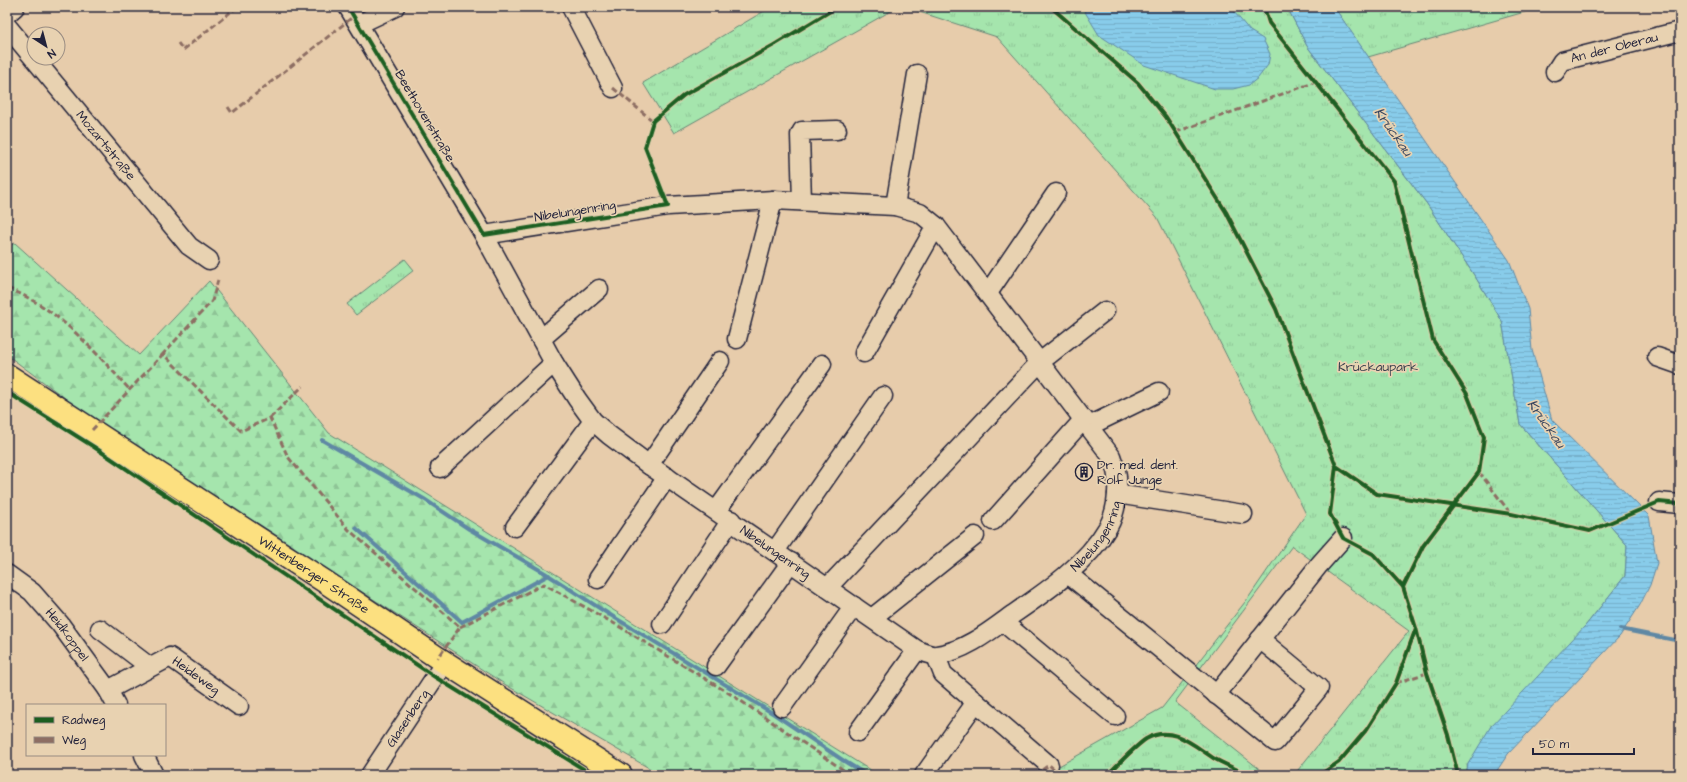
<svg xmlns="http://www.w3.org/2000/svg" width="1687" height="782" viewBox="0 0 1687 782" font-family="'Architects Daughter',sans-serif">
<defs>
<pattern id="grass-tufts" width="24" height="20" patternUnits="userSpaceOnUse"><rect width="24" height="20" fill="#a5e5ad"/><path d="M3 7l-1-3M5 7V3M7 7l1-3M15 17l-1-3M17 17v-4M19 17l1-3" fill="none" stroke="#8ec496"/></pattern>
<pattern id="forest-firs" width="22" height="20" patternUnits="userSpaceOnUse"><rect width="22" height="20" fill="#a5e5ad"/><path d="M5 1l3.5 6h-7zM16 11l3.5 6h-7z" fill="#8ec496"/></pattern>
<pattern id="water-rules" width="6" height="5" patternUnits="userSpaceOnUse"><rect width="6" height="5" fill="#88ccea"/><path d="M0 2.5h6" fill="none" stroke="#75afca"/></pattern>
</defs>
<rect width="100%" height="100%" fill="#e7ccab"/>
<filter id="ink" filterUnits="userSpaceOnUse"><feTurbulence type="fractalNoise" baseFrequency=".025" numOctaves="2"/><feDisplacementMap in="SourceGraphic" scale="8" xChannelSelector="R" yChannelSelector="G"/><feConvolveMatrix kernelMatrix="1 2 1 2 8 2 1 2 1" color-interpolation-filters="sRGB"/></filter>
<g filter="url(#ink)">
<path fill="url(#grass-tufts)" stroke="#648474" d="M 771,7 L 898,7 L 674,133 L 643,83 Z
M 904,7 L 1287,7 L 1307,46 L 1427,204 L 1476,278 L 1502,321 L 1520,424 L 1627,545 L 1625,576 L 1586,625 L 1468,764 L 1466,775 L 1294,775 L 1409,631 L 1292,546 L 1175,702 L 1267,775 L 1043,775 L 1162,708 L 1249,597 L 1306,514 L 1157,217 L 997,37 Z
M 1334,7 L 1542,7 L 1368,57 Z
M 405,259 L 414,270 L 356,315 L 347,304 Z"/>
<path fill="url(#forest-firs)" stroke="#648474" d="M 15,243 L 139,355 L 209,281 L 329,433 L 878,775 L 661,775 L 506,685 L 85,413 L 7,355 L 7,247 Z"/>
<path fill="url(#water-rules)" stroke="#5f88a4" d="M 1082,7 L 1230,7 L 1250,31 L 1263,39 L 1270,54 L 1268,65 L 1258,78 L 1249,85 L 1233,89 L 1215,89 L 1144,65 L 1099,35 Z
M 1287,7 L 1334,7 L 1509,260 L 1528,309 L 1532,350 L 1552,420 L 1649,516 L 1657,563 L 1650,585 L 1640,605 L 1620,636 L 1508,754 L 1494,775 L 1466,775 L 1468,764 L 1491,726 L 1586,625 L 1625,576 L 1627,545 L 1520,424 L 1502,321 L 1476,278 L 1427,204 L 1307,46 Z"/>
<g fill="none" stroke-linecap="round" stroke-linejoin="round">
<path stroke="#5f88a4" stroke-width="4" d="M 322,440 L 424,499 L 469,529 L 545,573 L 607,613 L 774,714 L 844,761 L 867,775
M 356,528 L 462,622 L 549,575
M 1620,629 L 1680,641"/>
<defs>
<g id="minor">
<path id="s1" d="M 348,7 L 484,235 L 554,363 L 577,399 L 593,421 L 609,435 L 649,465 L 917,650 C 923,652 932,656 937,655 C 965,651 990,631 1012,615 C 1047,591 1086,565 1108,527 C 1116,513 1118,493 1117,477 C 1117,470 1113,463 1111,456 L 936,226 L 920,213 L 895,206 L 773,200 L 668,206 L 484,235"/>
<path d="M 571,7 L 613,88"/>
<path d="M 7,14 L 15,7"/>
<path d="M 359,24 L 395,7"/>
<path id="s2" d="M 7,26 L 189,246 L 209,260"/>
<path id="s3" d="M 1555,72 L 1562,61 L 1680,31"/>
<path d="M 802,201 L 800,135 L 802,131 L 837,130"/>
<path d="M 895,206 L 917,74"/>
<path d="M 988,293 L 1056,193"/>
<path d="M 541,339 L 599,289"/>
<path d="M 737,339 L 773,200"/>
<path d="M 864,353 L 936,226"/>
<path d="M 1657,357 L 1680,365"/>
<path d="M 1089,426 L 1159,392"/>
<path d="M 649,465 L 720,361"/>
<path d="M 440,468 L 554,363"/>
<path d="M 1117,494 L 1243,514"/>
<path d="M 1659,502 L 1680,504"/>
<path d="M 717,510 L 822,364"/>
<path d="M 993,521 L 1084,419"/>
<path d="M 515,527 L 593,421"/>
<path d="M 775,551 L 883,396"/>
<path id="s4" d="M 7,574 L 32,592 L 60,624 L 108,690 L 116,705"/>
<path d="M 1068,574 L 1275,742 L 1319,688 L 1260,639"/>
<path d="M 598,579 L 667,477"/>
<path d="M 828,587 L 1040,362 L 1105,311"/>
<path d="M 872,618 L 975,536"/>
<path d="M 1003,622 L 1115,716"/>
<path d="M 662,624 L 731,520"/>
<path d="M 100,629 L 150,667"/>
<path d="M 936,656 L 943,674 L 1049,765"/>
<path d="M 716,666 L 791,562"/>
<path id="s5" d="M 108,690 L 170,657 L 239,706"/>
<path d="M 1216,695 L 1319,565 L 1343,538"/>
<path d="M 782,707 L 854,606"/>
<path d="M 858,732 L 917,650"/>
<path d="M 144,755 L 154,775"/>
<path id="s6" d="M 370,775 L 445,662"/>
<path d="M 924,775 L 976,702"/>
</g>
<g id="major">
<path id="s7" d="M 7,375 L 324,581 L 438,658 L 621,775"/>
</g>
</defs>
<use href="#minor" stroke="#22223b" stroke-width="21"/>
<use href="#major" stroke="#22223b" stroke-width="25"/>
<use href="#minor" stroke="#e8d2b1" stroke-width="18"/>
<use href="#major" stroke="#fce080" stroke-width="22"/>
<path stroke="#8d6e63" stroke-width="3" stroke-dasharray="6 3" stroke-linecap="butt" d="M 178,43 L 183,50 L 237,7
M 613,88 L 653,121
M 228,107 L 232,113 L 354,16
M 1176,132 L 1316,82
M 218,280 L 212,301 L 163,354 L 241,431 L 270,418 L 288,457 L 349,530 L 460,627 L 438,658
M 7,288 C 60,309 92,349 130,390
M 270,418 L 303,386
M 92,430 L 163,354
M 1479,472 L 1511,514
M 460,627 L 544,584 L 615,624 L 732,695 L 851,775
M 1396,683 L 1427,673
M 1035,775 L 1049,765 L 1061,775"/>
<defs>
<path id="cycleway" d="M 348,7 L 484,235 L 668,206 L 645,147 L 653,121 L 684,95 L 774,45 L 837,7
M 1051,7 L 1138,83 L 1166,117 L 1226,212 L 1276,309 L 1336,466 L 1330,514 L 1343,538 L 1373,554 L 1403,587 L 1416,628 L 1427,673 L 1448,735 L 1458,775
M 1264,7 L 1269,23 L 1394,181 L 1433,340 L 1467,394 L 1484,437 L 1479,472 L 1423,546 L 1403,587
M 7,392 L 94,447 L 435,677 L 593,775
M 1336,466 L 1377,494 L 1511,514 L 1590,531 L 1659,502 L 1680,504
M 1107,775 C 1118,765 1134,747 1146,739 C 1172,724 1193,745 1215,759 C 1226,765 1238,770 1249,775
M 1320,775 L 1339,762 L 1367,729 L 1396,683 L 1416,628"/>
</defs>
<use href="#cycleway" stroke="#e8d2b1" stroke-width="6"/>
<use href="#cycleway" stroke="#1b5e20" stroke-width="4"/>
</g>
</g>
<defs>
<symbol id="building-ring" viewBox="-11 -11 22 22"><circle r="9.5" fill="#e8d2b1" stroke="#22223b" stroke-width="1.5"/><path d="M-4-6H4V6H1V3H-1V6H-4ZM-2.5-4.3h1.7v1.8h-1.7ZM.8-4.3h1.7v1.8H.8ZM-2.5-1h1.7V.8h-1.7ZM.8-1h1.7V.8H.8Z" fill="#22223b"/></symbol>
</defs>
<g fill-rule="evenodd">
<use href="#building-ring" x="1074" y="462" width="20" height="20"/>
</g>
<g text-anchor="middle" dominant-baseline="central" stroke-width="3.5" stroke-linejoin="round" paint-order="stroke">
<g font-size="13" fill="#22223b" stroke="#e8d2b1">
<text stroke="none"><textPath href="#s3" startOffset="67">An der Oberau</textPath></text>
<text transform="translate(425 116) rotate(59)">Beethovenstraße</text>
<text stroke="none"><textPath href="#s2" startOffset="155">Mozartstraße</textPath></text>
<text transform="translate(575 211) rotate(-9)">Nibelungenring</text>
<text stroke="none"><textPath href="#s1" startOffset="1102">Nibelungenring</textPath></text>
<text stroke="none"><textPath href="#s1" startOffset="706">Nibelungenring</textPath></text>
<text stroke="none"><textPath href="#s7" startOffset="366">Wittenberger Straße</textPath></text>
<text stroke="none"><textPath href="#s4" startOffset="86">Heidkoppel</textPath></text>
<text stroke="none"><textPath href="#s5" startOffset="102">Heideweg</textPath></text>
<text stroke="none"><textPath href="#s6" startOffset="68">Glasenberg</textPath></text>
</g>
<g font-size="13" fill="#363f4c" stroke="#e8d2b1">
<text x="1378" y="367">Krückaupark</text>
</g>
<g font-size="13" fill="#22223b" stroke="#e8d2b1" text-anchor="start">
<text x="1097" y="465">Dr. med. dent.<tspan x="1097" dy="15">Rolf Junge</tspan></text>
</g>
<g font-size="14" font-style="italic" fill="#36445e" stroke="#e8d2b1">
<text transform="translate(1393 132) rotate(55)">Krückau</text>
<text transform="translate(1546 424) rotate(55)">Krückau</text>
</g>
</g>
<rect width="1687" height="782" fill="none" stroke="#e8d2b1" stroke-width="24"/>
<rect x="12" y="12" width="1663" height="758" fill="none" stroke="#22223b" stroke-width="1.5" filter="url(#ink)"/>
<rect x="26" y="704" width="140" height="52" fill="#e8d2b1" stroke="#998c82"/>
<rect x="34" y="717" width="20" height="6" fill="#1b5e20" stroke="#998c82"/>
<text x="62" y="724" font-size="12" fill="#22223b">Radweg</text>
<rect x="34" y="737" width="20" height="6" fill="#8d6e63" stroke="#998c82"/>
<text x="62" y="744" font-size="12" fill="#22223b">Weg</text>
<g transform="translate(46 46) rotate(144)"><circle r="19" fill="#e8d2b1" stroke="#998c82"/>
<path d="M0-3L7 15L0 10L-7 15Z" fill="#22223b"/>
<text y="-6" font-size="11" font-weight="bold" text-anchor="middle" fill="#22223b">N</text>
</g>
<path d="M1533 748v6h101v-6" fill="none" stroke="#22223b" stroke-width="2"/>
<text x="1539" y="748" font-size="12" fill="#22223b" stroke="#e8d2b1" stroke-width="3" paint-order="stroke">50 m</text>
</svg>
